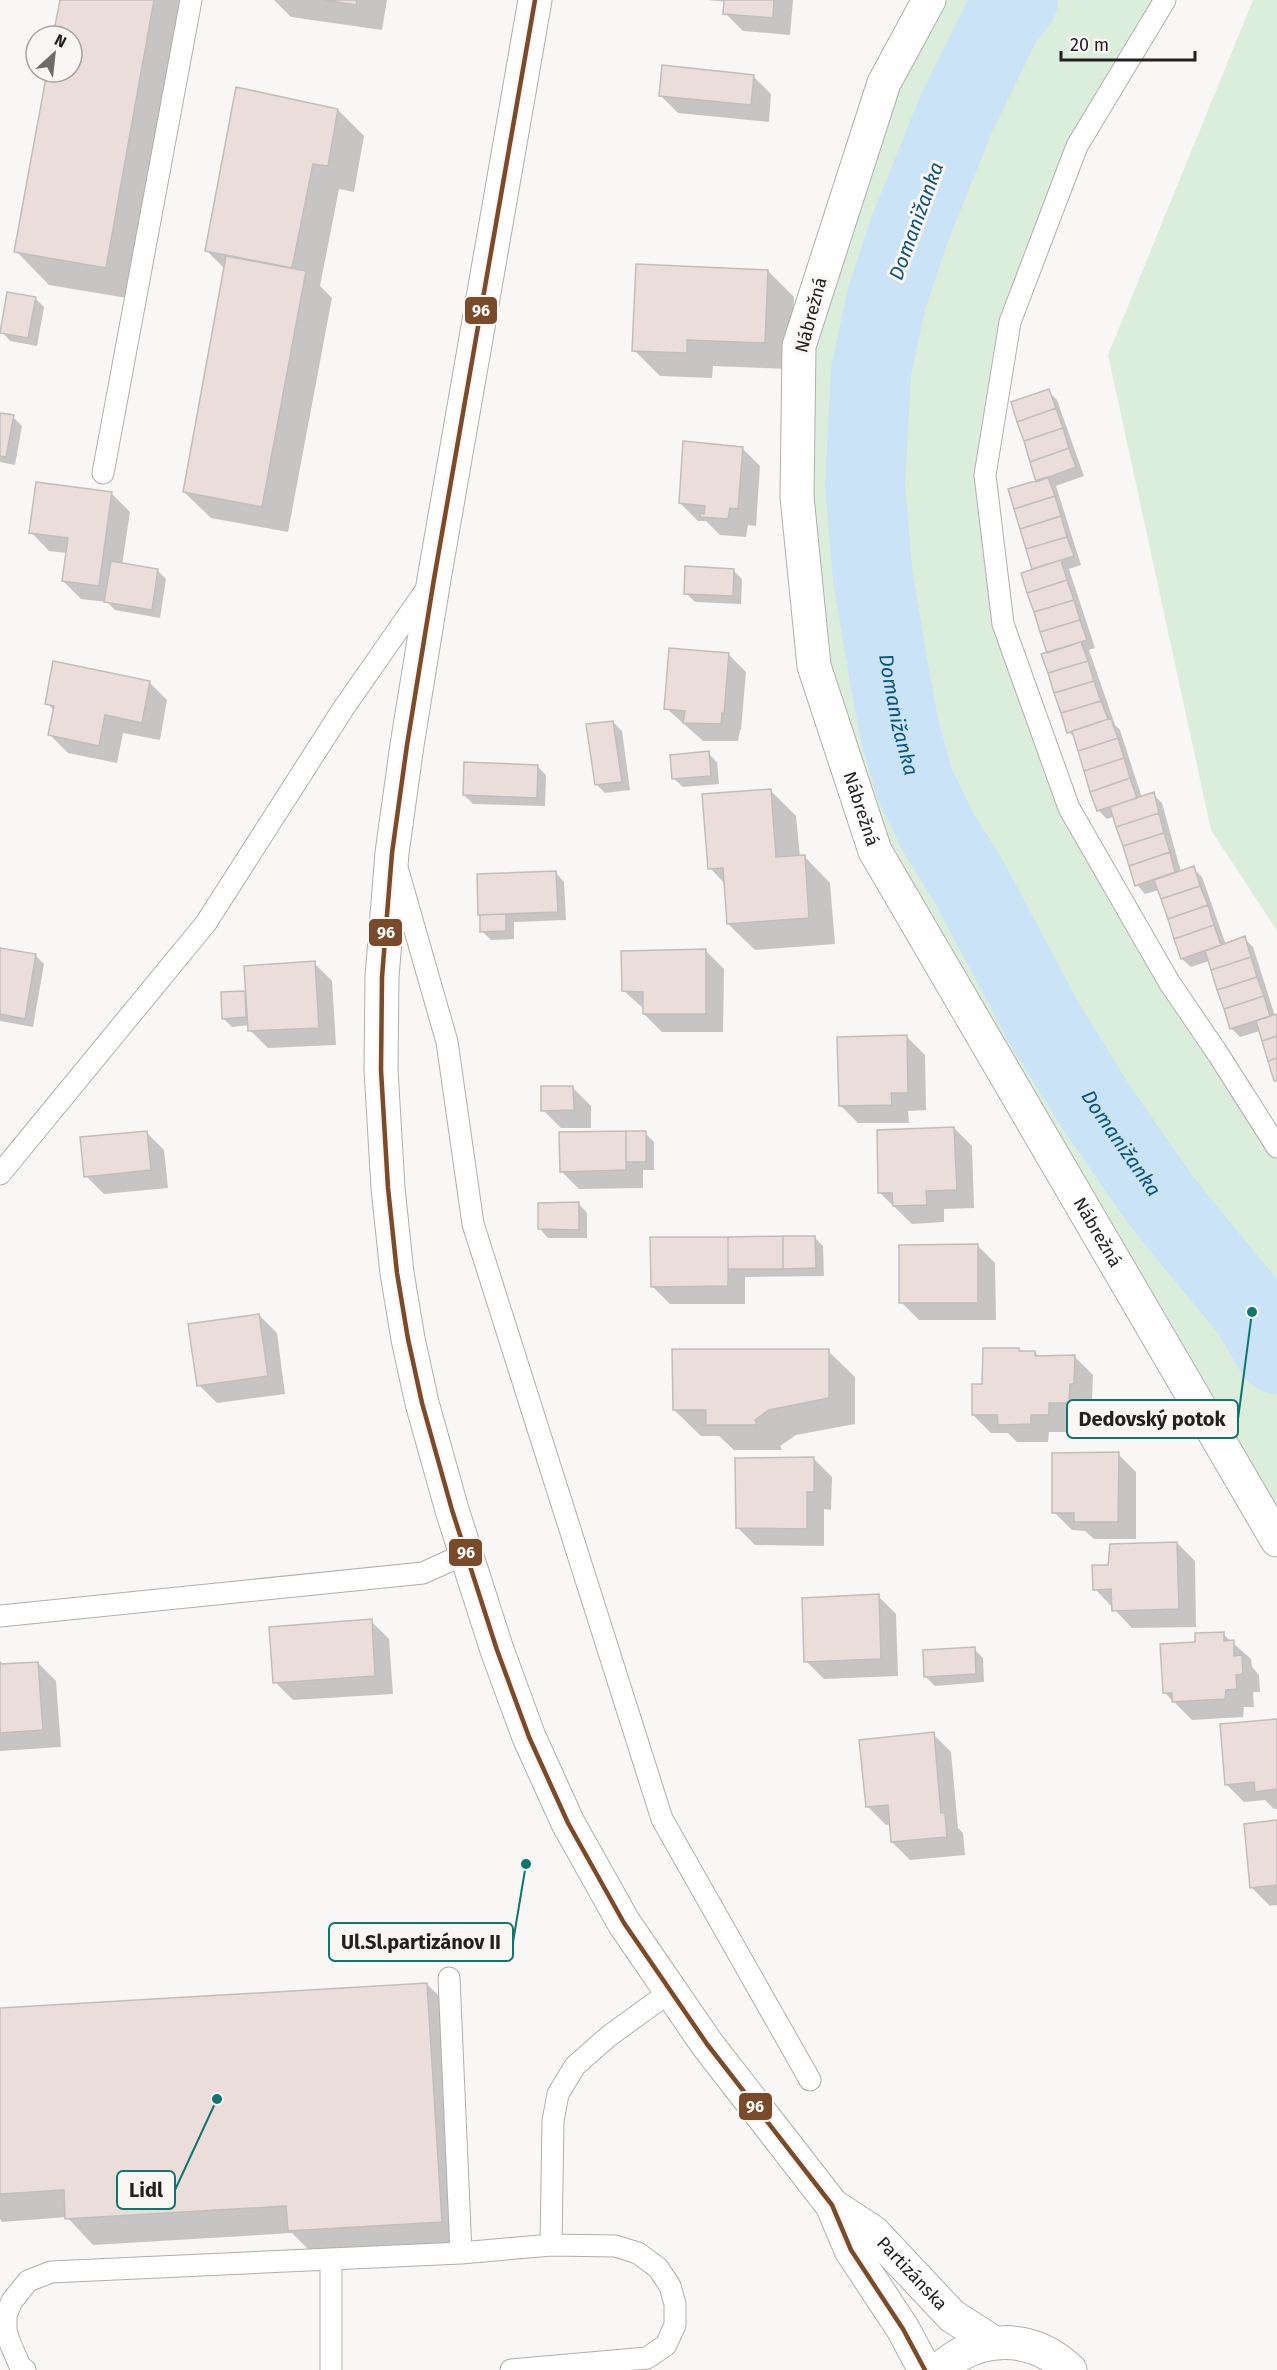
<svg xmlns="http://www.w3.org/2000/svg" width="1277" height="2370" viewBox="0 0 1277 2370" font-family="'Fira Sans',sans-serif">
<rect width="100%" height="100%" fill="#f9f7f5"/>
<path fill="#dbeedb" d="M 929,0 L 1165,0 L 1077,146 L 1010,322 L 985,475 L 1003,624 L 1069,808 L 1277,1147 L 1277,1540 L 875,851 L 814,666 L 799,346 Z
M 1253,0 L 1277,0 L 1277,931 L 1211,830 L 1108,355 Z"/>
<path fill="#0003" d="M 62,0 L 193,0 L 139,300 L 49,285 L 16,251 L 49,72 L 72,72 L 72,36 L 55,36 Z
M 274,0 L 387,0 L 382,30 L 291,17 Z
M 708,0 L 793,0 L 790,35 L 743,31 L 725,13 L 726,2 Z
M 753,76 L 771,94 L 769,122 L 678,113 L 660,95 Z
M 338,110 L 364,136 L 354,192 L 339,189 L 320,286 L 332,298 L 288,532 L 211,518 L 184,492 L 225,269 L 207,251 Z
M 768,271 L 794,297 L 791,369 L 713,366 L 712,378 L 660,376 L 634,350 Z
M 35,298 L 44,307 L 37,346 L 10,341 L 2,332 Z
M 1048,391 L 1057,400 L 1084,476 L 1056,486 L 1081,565 L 1069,569 L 1095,648 L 1089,650 L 1115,725 L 1120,730 L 1142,798 L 1153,794 L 1162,803 L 1181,872 L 1193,868 L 1202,877 L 1226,945 L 1244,938 L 1253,947 L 1275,1016 L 1277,1016 L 1277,1084 L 1260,1031 L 1240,1037 L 1231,1028 L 1209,961 L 1191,967 L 1182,959 L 1159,890 L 1145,894 L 1137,885 L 1115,816 L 1107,819 L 1098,810 L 1076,739 L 1069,732 L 1049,654 L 1034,570 L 1010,490 L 1038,483 Z
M 0,414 L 13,417 L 22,426 L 15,465 L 0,462 Z
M 742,448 L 760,466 L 756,526 L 748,525 L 746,537 L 720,535 L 706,521 L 698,521 L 680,503 Z
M 112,494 L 130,512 L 122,565 L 157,570 L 166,579 L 160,618 L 115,610 L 107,602 L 81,599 L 63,581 L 67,553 L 49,551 L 31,532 Z
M 733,570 L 742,579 L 741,604 L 695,602 L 686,593 Z
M 728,654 L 746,672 L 741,730 L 740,730 L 738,741 L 703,741 L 666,708 Z
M 149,682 L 167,700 L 160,740 L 123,733 L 117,763 L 68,753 L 50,735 L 54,711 L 47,703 Z
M 613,722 L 622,731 L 630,790 L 605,793 L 596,784 Z
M 708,753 L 717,762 L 719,784 L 683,787 L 674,779 Z
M 537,766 L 546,775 L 545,806 L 473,804 L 464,795 Z
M 770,790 L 796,816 L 800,857 L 804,856 L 830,883 L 835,944 L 755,950 L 728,924 L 725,884 L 710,868 Z
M 556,873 L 564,882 L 566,920 L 514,922 L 514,939 L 491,940 L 482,931 L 478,875 Z
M 0,950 L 35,955 L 44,964 L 33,1027 L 0,1021 Z
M 706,951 L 724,969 L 723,1032 L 662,1032 L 644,1014 L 644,1009 L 624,991 Z
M 314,963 L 332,981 L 336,1045 L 268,1048 L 250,1030 L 249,1025 L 232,1027 L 223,1018 L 245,992 L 248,995 Z
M 907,1037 L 925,1055 L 926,1110 L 908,1111 L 909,1123 L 858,1123 L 840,1105 Z
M 573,1088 L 591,1106 L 591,1128 L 561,1128 L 543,1110 Z
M 954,1128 L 972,1146 L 974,1208 L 944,1209 L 944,1222 L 912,1224 L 880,1193 Z
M 146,1132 L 164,1150 L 168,1188 L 104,1194 L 86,1176 Z
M 645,1133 L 654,1142 L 654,1170 L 643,1170 L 643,1188 L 579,1189 L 561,1171 Z
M 579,1204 L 587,1213 L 587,1238 L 548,1238 L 540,1229 Z
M 815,1238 L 823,1246 L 824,1276 L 745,1277 L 745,1304 L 670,1304 L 652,1286 Z
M 977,1245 L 995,1263 L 996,1320 L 919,1320 L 901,1302 Z
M 259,1315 L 277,1333 L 285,1394 L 217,1403 L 199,1385 Z
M 1018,1350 L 1021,1352 L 1035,1352 L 1040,1358 L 1075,1357 L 1093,1375 L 1092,1401 L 1087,1401 L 1087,1420 L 1066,1420 L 1067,1432 L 1049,1432 L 1048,1442 L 1017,1442 L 1008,1433 L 991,1433 L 973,1415 L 984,1386 Z
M 828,1351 L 855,1377 L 855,1424 L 796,1435 L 780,1446 L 782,1450 L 734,1450 L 719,1436 L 701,1436 L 674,1410 Z
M 1118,1454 L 1136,1472 L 1136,1539 L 1094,1539 L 1085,1531 L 1072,1530 L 1054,1512 Z
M 814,1459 L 832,1477 L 831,1510 L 824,1509 L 824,1546 L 755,1545 L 737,1527 Z
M 1177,1543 L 1195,1561 L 1196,1627 L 1132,1628 L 1095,1589 L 1110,1566 Z
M 878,1596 L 896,1614 L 898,1676 L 824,1679 L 806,1661 Z
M 371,1621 L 389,1639 L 393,1694 L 293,1700 L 275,1682 Z
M 1223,1634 L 1251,1659 L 1252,1667 L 1259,1675 L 1260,1692 L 1253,1692 L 1254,1707 L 1244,1707 L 1243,1717 L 1192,1720 L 1164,1692 L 1197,1643 Z
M 974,1649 L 983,1658 L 984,1682 L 935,1686 L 926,1677 Z
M 0,1661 L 4,1665 L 38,1663 L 56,1681 L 61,1747 L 0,1751 Z
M 1277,1721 L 1277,1809 L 1274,1809 L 1265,1800 L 1244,1802 L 1226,1784 Z
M 933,1734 L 951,1752 L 958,1828 L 963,1833 L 965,1855 L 910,1860 L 892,1842 L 891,1824 L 886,1825 L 868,1807 Z
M 1277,1822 L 1277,1905 L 1270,1906 L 1252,1888 Z
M 427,1984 L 453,2010 L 467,2248 L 315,2256 L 292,2233 L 93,2245 L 67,2217 L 2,2222 L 0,2219 L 0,2009 Z"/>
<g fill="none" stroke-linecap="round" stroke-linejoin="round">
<path stroke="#cae3f6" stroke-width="14" d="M 1252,1312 L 1277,1314"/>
<path stroke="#cae3f6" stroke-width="80" id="s1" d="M 1018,0 L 1002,21 L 957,112 L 909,231 L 886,301 L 871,372 L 865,486 L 873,578 L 889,673 L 899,728 L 914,782 L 938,832 L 968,880 L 1043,1021 L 1096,1107 L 1162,1202 L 1252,1312 L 1277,1354"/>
</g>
<path fill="#ebdeda" stroke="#bfbebd" stroke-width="1.5" d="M 60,0 L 154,0 L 106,268 L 14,252 L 47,72 L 72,72 L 72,36 L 53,36 Z
M 324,0 L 357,0 L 356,5 Z
M 724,0 L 774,0 L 773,18 L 723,14 Z
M 662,65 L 754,75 L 751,105 L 659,96 Z
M 236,87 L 338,109 L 328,166 L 313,164 L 292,268 L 205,251 Z
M 226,256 L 306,271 L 262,507 L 183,492 Z
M 636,264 L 768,270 L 765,343 L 687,340 L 687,353 L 632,351 Z
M 7,292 L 36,297 L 28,338 L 0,333 Z
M 1049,389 L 1056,408 L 1017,422 L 1011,402 Z
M 1056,408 L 1063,428 L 1024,441 L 1017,422 Z
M 0,413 L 14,415 L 6,457 L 0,456 Z
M 1063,428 L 1069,448 L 1030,462 L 1024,441 Z
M 683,441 L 743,447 L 738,509 L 730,508 L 728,519 L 700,517 L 700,513 L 704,514 L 705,506 L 679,503 Z
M 1069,448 L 1076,467 L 1036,482 L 1030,462 Z
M 1048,477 L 1055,496 L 1014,509 L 1008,489 Z
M 36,482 L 112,492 L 99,586 L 62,581 L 68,538 L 29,533 Z
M 1055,496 L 1061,516 L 1020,529 L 1014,509 Z
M 1061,516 L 1067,537 L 1026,549 L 1020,529 Z
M 1067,537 L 1074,556 L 1032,569 L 1026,549 Z
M 1061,560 L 1067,580 L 1027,593 L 1021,573 Z
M 111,561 L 158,569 L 152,610 L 104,602 Z
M 685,566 L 734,569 L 733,596 L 684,594 Z
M 1067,580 L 1074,600 L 1034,612 L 1027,593 Z
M 1074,600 L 1080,620 L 1040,632 L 1034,612 Z
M 1080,620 L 1087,640 L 1047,653 L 1040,632 Z
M 1081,642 L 1088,661 L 1048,673 L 1041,654 Z
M 669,648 L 729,653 L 724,714 L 722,713 L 721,724 L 683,723 L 685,711 L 664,709 Z
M 53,661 L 150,681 L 142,723 L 105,715 L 99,746 L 48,735 L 54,706 L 45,704 Z
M 1088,661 L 1094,681 L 1054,693 L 1048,673 Z
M 1094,681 L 1101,701 L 1061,713 L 1054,693 Z
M 1101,701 L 1108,719 L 1067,733 L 1061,713 Z
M 1108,719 L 1111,719 L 1118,738 L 1078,751 L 1072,731 Z
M 613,721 L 622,782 L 595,785 L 586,724 Z
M 1118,738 L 1124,758 L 1084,771 L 1078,751 Z
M 709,751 L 711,776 L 672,779 L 670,755 Z
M 1124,758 L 1130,778 L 1090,792 L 1084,771 Z
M 464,762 L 538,765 L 537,798 L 463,795 Z
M 1130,778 L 1137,798 L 1097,811 L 1090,792 Z
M 771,789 L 776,857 L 805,855 L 809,918 L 727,924 L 723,868 L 708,869 L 702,794 Z
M 1154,792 L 1159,813 L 1116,827 L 1110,807 Z
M 1159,813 L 1164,833 L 1123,846 L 1116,827 Z
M 1164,833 L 1170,852 L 1129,866 L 1123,846 Z
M 1170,852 L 1175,872 L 1135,886 L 1129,866 Z
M 1194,866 L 1200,886 L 1161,899 L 1154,880 Z
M 556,871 L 558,912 L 478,915 L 477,874 Z
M 1200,886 L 1208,905 L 1168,919 L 1161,899 Z
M 1208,905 L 1214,925 L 1174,939 L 1168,919 Z
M 506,914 L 506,931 L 480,932 L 480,915 Z
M 1214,925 L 1221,945 L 1181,959 L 1174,939 Z
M 1245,936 L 1251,957 L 1211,970 L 1205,951 Z
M 0,948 L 36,954 L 25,1019 L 0,1014 Z
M 706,949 L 706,1014 L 643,1014 L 643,992 L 622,991 L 621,951 Z
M 1251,957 L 1257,977 L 1217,990 L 1211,970 Z
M 315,961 L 319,1028 L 248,1031 L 244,966 Z
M 1257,977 L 1264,996 L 1224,1009 L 1217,990 Z
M 245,991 L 246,1017 L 222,1019 L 221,992 Z
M 1264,996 L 1270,1016 L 1230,1029 L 1224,1009 Z
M 1277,1014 L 1277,1036 L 1262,1041 L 1256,1021 Z
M 907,1035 L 908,1093 L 891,1093 L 892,1105 L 839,1106 L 837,1037 Z
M 1277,1036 L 1277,1058 L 1268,1061 L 1262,1041 Z
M 1277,1058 L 1277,1080 L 1274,1081 L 1268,1061 Z
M 541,1086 L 573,1086 L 574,1110 L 541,1111 Z
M 954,1127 L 957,1190 L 926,1191 L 927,1205 L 893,1206 L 892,1193 L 878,1193 L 877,1130 Z
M 147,1131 L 151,1170 L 84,1177 L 80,1137 Z
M 626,1131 L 646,1131 L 646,1162 L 626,1162 Z
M 626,1131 L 626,1170 L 560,1172 L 559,1132 Z
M 579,1202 L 579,1230 L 538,1229 L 538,1203 Z
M 783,1236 L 783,1269 L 728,1269 L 728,1237 Z
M 783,1236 L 815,1236 L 816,1268 L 783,1269 Z
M 650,1237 L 728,1237 L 728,1286 L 651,1287 Z
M 978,1244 L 978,1303 L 899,1303 L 899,1245 Z
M 259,1314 L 268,1376 L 197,1386 L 188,1324 Z
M 983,1348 L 1019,1348 L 1019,1351 L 1035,1351 L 1035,1356 L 1075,1355 L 1074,1384 L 1070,1384 L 1069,1403 L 1049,1403 L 1049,1415 L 1031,1415 L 1031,1424 L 998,1425 L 997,1415 L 972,1415 L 972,1384 L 982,1384 Z
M 672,1349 L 829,1349 L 829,1398 L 769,1410 L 755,1420 L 757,1425 L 706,1425 L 706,1410 L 673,1410 Z
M 1119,1452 L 1118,1522 L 1074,1522 L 1074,1513 L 1052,1513 L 1052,1453 Z
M 814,1457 L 814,1492 L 807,1492 L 807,1529 L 736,1528 L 735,1458 Z
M 1177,1542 L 1179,1609 L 1112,1611 L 1111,1589 L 1093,1590 L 1092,1565 L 1108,1565 L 1110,1544 Z
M 879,1594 L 881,1659 L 804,1662 L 802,1598 Z
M 372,1619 L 375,1676 L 273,1683 L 269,1627 Z
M 1224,1632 L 1224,1641 L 1234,1640 L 1234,1656 L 1242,1655 L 1243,1674 L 1236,1675 L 1237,1689 L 1226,1690 L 1225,1699 L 1172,1702 L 1172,1693 L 1163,1693 L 1160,1644 L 1195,1642 L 1195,1633 Z
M 975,1647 L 976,1674 L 924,1677 L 923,1650 Z
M 38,1662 L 43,1730 L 0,1733 L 0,1664 Z
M 1277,1719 L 1277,1789 L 1255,1792 L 1254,1782 L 1225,1785 L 1220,1724 Z
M 934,1732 L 941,1813 L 945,1813 L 947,1837 L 891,1842 L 888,1805 L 866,1807 L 859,1740 Z
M 1277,1820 L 1277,1885 L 1250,1888 L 1244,1824 Z
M 427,1983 L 442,2222 L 288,2231 L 286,2206 L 65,2219 L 64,2190 L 0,2194 L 0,2008 Z"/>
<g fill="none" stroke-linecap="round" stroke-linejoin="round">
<defs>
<path id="lane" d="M 1165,0 L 1077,146 L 1072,159 L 1010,322 L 985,475 L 1003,624 L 1069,808 L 1169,982 L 1218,1054 L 1277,1147
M 103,473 L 191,0
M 398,871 L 447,1042 L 473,1224 L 662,1819 L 810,2080
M 0,1174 L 206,923 L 343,709 L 428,587
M 0,1616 L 423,1573 L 467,1553
M 449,1978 L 461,2253
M 551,2245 L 553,2121 L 558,2094 L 575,2066 L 609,2036 L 671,1991
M 25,2370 L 20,2366 L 10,2343 L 6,2331 L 6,2315 L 12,2301 L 28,2281 L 51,2272 L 461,2253 L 551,2245 L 615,2246 L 638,2253 L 658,2268 L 670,2286 L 675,2304 L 675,2325 L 666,2345 L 647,2358 L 511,2370
M 331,2370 L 331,2259"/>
<g id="street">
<path id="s2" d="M 929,0 L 884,83 L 799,346 L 797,497 L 814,666 L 875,851 L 1277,1540"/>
</g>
<g id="secondary">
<path d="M 535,0 L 434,579 L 407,745 L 392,853 L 382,977 L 381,1070 L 388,1188 L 397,1273 L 408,1339 L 422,1403 L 452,1510 L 497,1650 L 529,1737 L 568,1823 L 624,1923 L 707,2044 L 832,2205 L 851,2250 L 903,2329 L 925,2370"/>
<path id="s3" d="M 832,2205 L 873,2232 L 952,2316 L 994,2343"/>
<path d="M 939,2370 C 978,2334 1031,2333 1070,2370"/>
</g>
</defs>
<use href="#lane" stroke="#b0afae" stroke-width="23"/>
<use href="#street" stroke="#b0afae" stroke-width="35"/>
<use href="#secondary" stroke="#b0afae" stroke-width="35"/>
<use href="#lane" stroke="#fefefe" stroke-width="21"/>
<use href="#street" stroke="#fefefe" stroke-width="33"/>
<use href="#secondary" stroke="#fefefe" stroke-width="33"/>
<defs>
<path id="bus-1" d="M 535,0 L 434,579 L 407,745 L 392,853 L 382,977 L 381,1070 L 388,1188 L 397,1273 L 408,1339 L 422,1403 L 452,1510 L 497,1650 L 529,1737 L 568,1823 L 624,1923 L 707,2044 L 832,2205 L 851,2250 L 903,2329 L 925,2370"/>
</defs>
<use href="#bus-1" stroke="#faf6f4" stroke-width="9"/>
<use href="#bus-1" stroke="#7a4b2a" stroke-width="4.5"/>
</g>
<g text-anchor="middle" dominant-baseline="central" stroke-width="6" stroke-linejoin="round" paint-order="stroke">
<g font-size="18" fill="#232120" stroke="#faf6f4">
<text transform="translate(811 315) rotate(-75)">Nábrežná</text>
<text stroke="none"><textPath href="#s2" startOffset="842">Nábrežná</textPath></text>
<text stroke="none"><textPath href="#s2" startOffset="1328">Nábrežná</textPath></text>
<text stroke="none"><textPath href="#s3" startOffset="106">Partizánska</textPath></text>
</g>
<g font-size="20" font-style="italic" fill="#09527e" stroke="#faf6f4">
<text transform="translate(916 221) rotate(-70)">Domanižanka</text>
<text stroke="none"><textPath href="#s1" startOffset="748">Domanižanka</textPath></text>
<text stroke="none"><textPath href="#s1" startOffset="1234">Domanižanka</textPath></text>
</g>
</g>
<path fill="none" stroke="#0f766e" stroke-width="2" d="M1252 1312L1238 1419M526 1864L513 1942M217 2099L175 2190"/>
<g fill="#0f766e" stroke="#faf6f4" stroke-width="2">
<circle cx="1252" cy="1312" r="6"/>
<circle cx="526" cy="1864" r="6"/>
<circle cx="217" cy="2099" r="6"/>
</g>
<g fill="#faf6f4" stroke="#0f766e" stroke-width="2">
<rect x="1067" y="1400" width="171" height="38" rx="6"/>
<rect x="329" y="1923" width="184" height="38" rx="6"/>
<rect x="117" y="2171" width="58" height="38" rx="6"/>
</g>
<g font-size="20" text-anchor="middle" font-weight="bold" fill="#232120">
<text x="1152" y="1426">Dedovský potok</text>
<text x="421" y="1949">Ul.Sl.partizánov II</text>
<text x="146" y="2197">Lidl</text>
</g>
<g stroke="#faf6f4" stroke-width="2">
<rect x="464" y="296" width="34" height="29" rx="6" fill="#7a4b2a"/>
<rect x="368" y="918" width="35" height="29" rx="6" fill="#7a4b2a"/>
<rect x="448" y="1538" width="35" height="29" rx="6" fill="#7a4b2a"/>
<rect x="738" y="2092" width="35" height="29" rx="6" fill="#7a4b2a"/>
</g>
<g font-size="16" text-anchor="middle" font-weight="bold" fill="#fff">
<text x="481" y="316">96</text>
<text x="386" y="938">96</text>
<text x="466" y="1558">96</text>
<text x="755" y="2112">96</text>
</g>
<g transform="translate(54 54) rotate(27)"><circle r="28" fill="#faf6f4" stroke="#a4a19f" stroke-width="1.5"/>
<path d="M0-4.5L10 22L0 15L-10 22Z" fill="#6e6c6b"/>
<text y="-9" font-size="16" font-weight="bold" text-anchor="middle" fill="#232120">N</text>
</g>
<path d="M1061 51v9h134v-9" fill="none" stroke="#232120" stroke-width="3"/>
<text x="1070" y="51" font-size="18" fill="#232120" stroke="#faf6f4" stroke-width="4.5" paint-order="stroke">20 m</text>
</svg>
